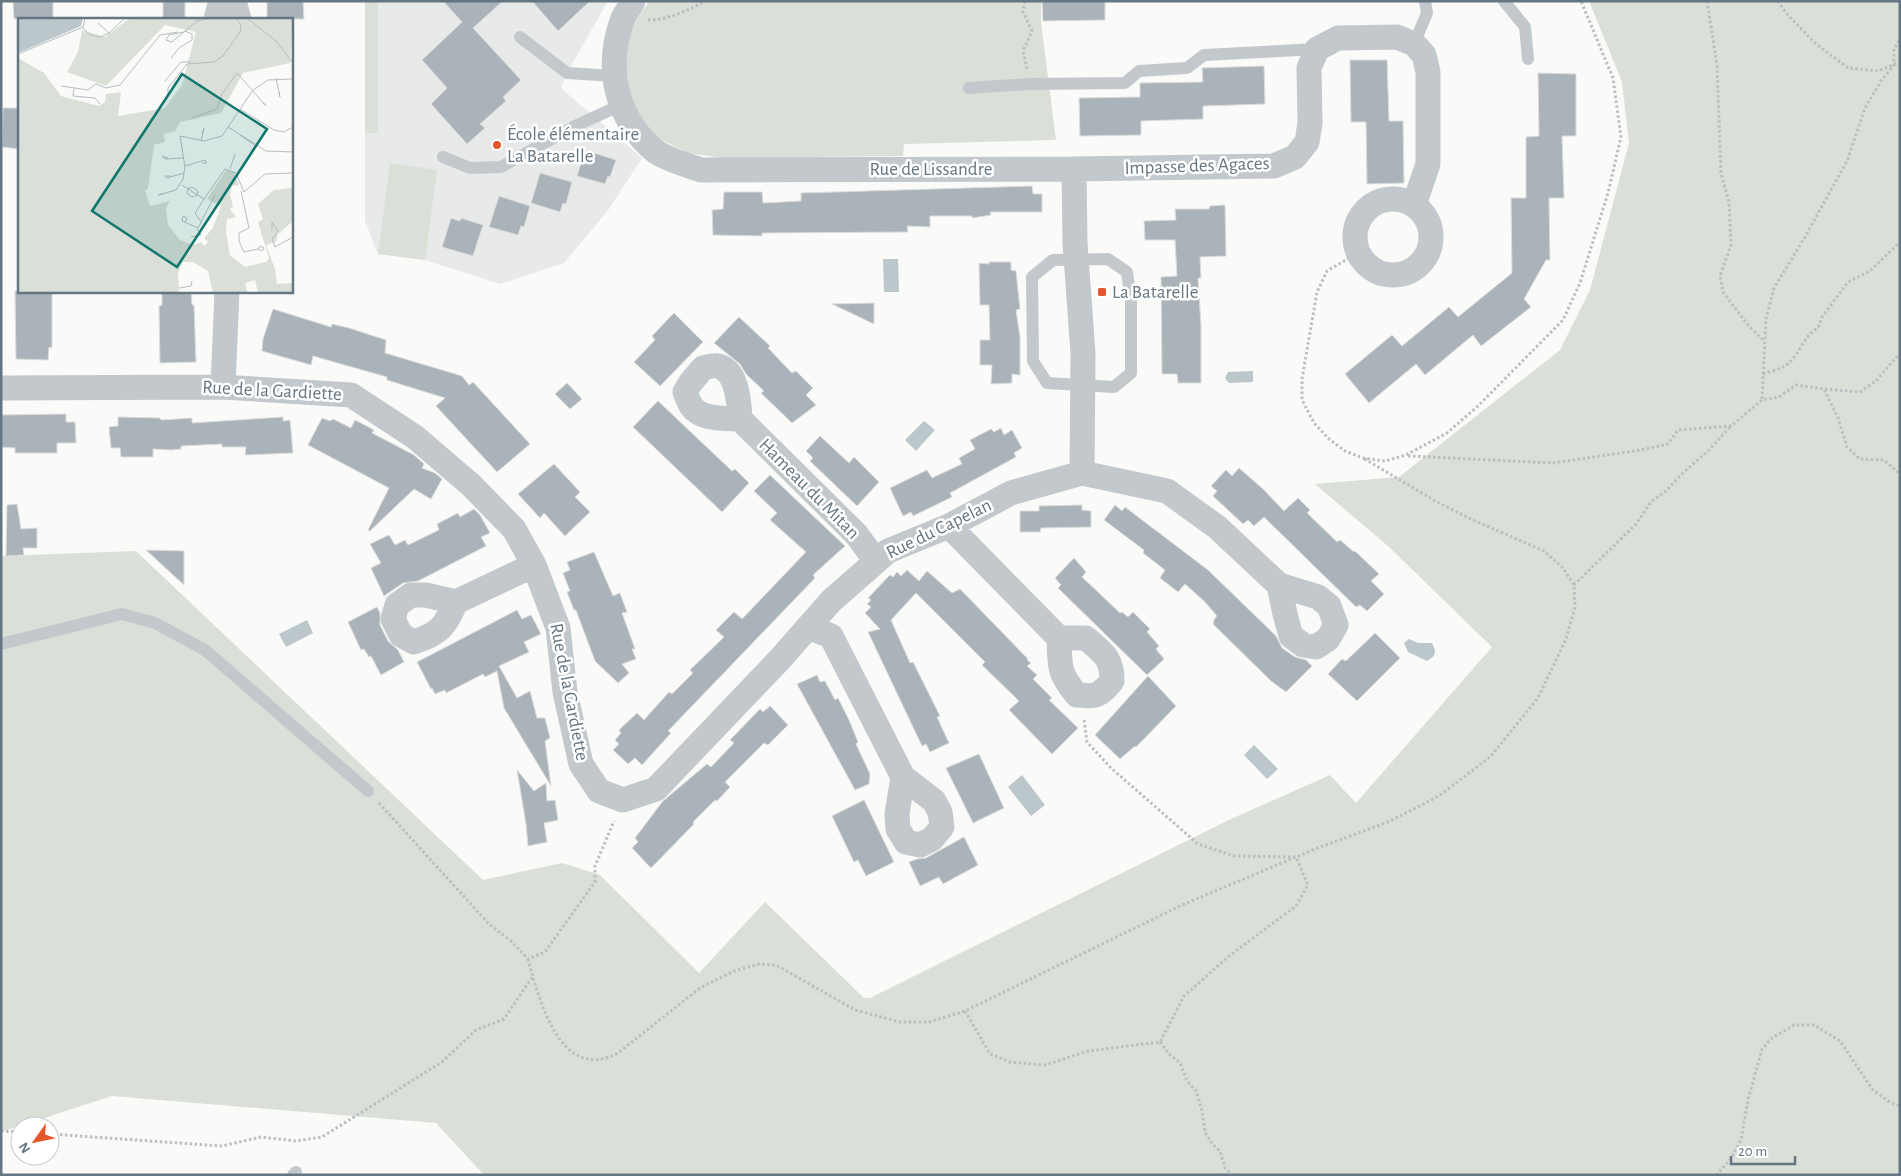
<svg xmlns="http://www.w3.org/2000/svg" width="1901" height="1176" viewBox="0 0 1901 1176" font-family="'Alegreya Sans',sans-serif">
<rect width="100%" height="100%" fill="#fafaf8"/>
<path fill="#e8e9e9" d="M 365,1 L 608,1 L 567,73 L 561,88 L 642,158 L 609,209 L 564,263 L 500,284 L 425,260 L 378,254 L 365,221 Z"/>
<path fill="#dadfd7" d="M 365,1 L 378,1 L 378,133 L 365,133 Z
M 649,1 L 1041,1 L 1041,22 L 1056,140 L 904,144 L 903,156 L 722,158 L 689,153 L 653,136 L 633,111 L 624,53 L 628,34 Z
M 1589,1 L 1900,1 L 1900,1175 L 484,1175 L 436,1123 L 112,1096 L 1,1132 L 1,556 L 136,551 L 483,880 L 562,863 L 600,875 L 699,973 L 765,902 L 864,998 L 870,998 L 1231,819 L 1330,775 L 1356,803 L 1492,647 L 1388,546 L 1315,484 L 1399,477 L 1560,350 L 1590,290 L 1629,143 L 1622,82 Z
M 390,163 L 437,170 L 425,260 L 378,254 Z"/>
<path fill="#bbc7cb" d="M 883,259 L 898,259 L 899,292 L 884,292 Z
M 1253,371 L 1253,382 L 1229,383 L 1225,378 L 1228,372 Z
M 924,421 L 935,430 L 916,451 L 905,440 Z
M 307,620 L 313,633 L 286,647 L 279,634 Z
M 1409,639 L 1418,643 L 1432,643 L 1435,650 L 1434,656 L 1427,661 L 1408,652 L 1404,643 Z
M 1254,745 L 1278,769 L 1267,779 L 1244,755 Z
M 1022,775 L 1045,805 L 1031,816 L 1008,787 Z"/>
<path fill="#aab3b9" stroke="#dcdcda" d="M 13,1 L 53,1 L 53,19 L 14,19 Z
M 163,1 L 185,1 L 185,19 L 163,19 Z
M 267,1 L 303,1 L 304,19 L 267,19 Z
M 443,1 L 503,1 L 473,28 L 521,80 L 503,97 L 506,101 L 480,124 L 485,128 L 467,144 L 431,104 L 447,88 L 422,60 L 462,22 Z
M 532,1 L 590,1 L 558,31 Z
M 1042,1 L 1105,1 L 1105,20 L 1043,21 Z
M 1350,60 L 1387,60 L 1389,121 L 1403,121 L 1404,183 L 1367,184 L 1366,122 L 1351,122 Z
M 1264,66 L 1265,104 L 1203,106 L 1203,119 L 1141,121 L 1141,135 L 1080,136 L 1079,98 L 1140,97 L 1140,83 L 1203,82 L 1202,68 Z
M 1538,73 L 1576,74 L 1576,136 L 1562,136 L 1564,198 L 1549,198 L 1550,260 L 1546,260 L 1524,299 L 1531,307 L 1481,346 L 1473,335 L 1425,375 L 1416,364 L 1369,403 L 1345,374 L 1392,335 L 1402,346 L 1449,307 L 1458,317 L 1512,273 L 1511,198 L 1526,198 L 1526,137 L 1539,136 Z
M 3,108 L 19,108 L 19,149 L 2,147 Z
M 585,150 L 616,160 L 610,177 L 608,176 L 605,184 L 577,176 Z
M 540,173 L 572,182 L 566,204 L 563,203 L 560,212 L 531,203 Z
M 1032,186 L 1033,194 L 1042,194 L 1042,212 L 990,212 L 991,215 L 972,218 L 972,216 L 930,216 L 930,227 L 907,226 L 908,232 L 762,233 L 762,236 L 713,235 L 712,210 L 723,209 L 724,192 L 762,192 L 763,203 L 801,201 L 801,193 Z
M 499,196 L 530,206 L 524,227 L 521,226 L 518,235 L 489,227 Z
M 1225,205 L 1226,256 L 1200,257 L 1201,278 L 1198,278 L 1201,326 L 1201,383 L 1178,383 L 1177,374 L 1162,374 L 1161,277 L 1177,276 L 1175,240 L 1145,240 L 1144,221 L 1176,220 L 1175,209 L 1209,209 L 1210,206 Z
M 451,218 L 460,221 L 461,218 L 483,225 L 473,256 L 442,247 Z
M 989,262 L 1011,262 L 1011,270 L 1016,271 L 1020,309 L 1016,310 L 1020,337 L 1020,375 L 1012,374 L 1012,383 L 991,384 L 992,365 L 980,365 L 980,340 L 990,340 L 989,305 L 980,305 L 979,263 L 989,264 Z
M 15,291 L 52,291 L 52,348 L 49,347 L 48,360 L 16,359 Z
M 162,291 L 191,291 L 192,305 L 194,305 L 196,362 L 160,363 L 159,306 L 162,305 Z
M 874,303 L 874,324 L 832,304 Z
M 273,309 L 331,327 L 332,324 L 349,328 L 386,340 L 385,353 L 462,376 L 469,385 L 473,382 L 530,444 L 497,472 L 436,406 L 445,398 L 387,380 L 387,377 L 313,356 L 311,365 L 262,351 L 263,339 Z
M 674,313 L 703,342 L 660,386 L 634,362 L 655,340 L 652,336 Z
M 739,317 L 770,346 L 768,348 L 792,373 L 796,371 L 813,388 L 806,395 L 816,405 L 792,423 L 761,393 L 764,391 L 746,374 L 740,364 L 714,343 Z
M 567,383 L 582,399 L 570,409 L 555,394 Z
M 658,401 L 732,471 L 735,469 L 749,483 L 722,512 L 633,427 Z
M 66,414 L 66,422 L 75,422 L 76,443 L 57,443 L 57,453 L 15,453 L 15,448 L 1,447 L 1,415 Z
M 118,417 L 160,418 L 161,420 L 192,418 L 192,423 L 283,417 L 283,421 L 290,420 L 293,453 L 245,455 L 246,447 L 222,447 L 222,444 L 181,446 L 181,449 L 171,450 L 153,449 L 153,457 L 121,457 L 120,448 L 111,448 L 109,427 L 118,426 Z
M 322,418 L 330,421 L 333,419 L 351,428 L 355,420 L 374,430 L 372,433 L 414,455 L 424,464 L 422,468 L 435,473 L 442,479 L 431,499 L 414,489 L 370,531 L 368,530 L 389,488 L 308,445 Z
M 1001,428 L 1004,435 L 1012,430 L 1022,448 L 1014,453 L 1016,457 L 950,493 L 952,497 L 913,516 L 911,512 L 903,516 L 890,488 L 927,470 L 932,478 L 962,464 L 959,458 L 975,449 L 970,440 L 991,429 L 994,432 Z
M 820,436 L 849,463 L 854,457 L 879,482 L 857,506 L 810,461 L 813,458 L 806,451 Z
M 554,464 L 580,492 L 575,497 L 590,512 L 565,536 L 544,513 L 540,518 L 518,494 Z
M 1239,468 L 1263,489 L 1284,511 L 1298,498 L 1310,510 L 1307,513 L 1337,542 L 1340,540 L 1354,552 L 1355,551 L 1379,574 L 1371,581 L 1384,594 L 1367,611 L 1360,605 L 1356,607 L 1264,517 L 1254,526 L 1248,520 L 1243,524 L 1213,496 L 1217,491 L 1211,486 L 1226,470 L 1232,476 Z
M 770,475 L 845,546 L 813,575 L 815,578 L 668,731 L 671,733 L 642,765 L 635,758 L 628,764 L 613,750 L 619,744 L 615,740 L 621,733 L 619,730 L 637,713 L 644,720 L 669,692 L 672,694 L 693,673 L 690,670 L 724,637 L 716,630 L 734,612 L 742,619 L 806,552 L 770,520 L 777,513 L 754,491 Z
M 17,504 L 21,529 L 37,528 L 37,548 L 23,548 L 24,555 L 6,556 L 7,505 Z
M 1082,505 L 1082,510 L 1091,511 L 1091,527 L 1041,528 L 1040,532 L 1020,532 L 1020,511 L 1039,511 L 1039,506 Z
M 1115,505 L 1122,511 L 1125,507 L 1208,570 L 1276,636 L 1282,648 L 1295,657 L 1306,660 L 1312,666 L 1286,692 L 1271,681 L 1213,624 L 1214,622 L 1213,621 L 1217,616 L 1205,602 L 1185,584 L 1178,592 L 1160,578 L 1165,570 L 1143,553 L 1144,550 L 1104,520 Z
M 474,509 L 480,515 L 490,533 L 481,537 L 486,546 L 418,581 L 403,583 L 384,596 L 371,568 L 381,563 L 370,544 L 389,535 L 395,545 L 405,540 L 408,545 L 439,530 L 437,524 L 458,513 L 460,517 Z
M 146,550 L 184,551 L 184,585 Z
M 594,552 L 613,596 L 620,593 L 627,612 L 622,613 L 635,649 L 632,649 L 636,659 L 622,664 L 629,673 L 618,683 L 595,661 L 576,610 L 574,610 L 567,592 L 570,591 L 563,573 L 570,570 L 567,562 Z
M 1074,558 L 1086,572 L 1082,577 L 1120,613 L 1122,612 L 1128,617 L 1133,612 L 1150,629 L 1147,632 L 1159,646 L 1156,649 L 1164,659 L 1147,675 L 1058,588 L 1061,585 L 1055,578 Z
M 907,570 L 919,581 L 927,571 L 952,593 L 960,589 L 1028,659 L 1027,660 L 1031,663 L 1027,666 L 1037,675 L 1033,679 L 1052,698 L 1049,700 L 1078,728 L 1052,754 L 1009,710 L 1019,701 L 982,665 L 985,662 L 916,593 L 891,620 L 910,663 L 913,662 L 940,716 L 937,717 L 949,743 L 930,752 L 926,744 L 922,746 L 868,632 L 880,629 L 865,613 L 871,607 L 867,604 L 871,600 L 868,598 L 890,575 L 893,577 L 897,572 L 901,576 Z
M 377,607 L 380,613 L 380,625 L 388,641 L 398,650 L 404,662 L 381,675 L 371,656 L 369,657 L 364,649 L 361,650 L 348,622 Z
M 517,610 L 522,619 L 531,615 L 541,634 L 524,642 L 529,652 L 499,666 L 517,698 L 530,691 L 537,718 L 545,718 L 550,738 L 545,741 L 551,786 L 504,708 L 497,671 L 485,677 L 483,674 L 446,693 L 445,690 L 435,694 L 432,688 L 431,689 L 417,662 Z
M 1375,633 L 1400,658 L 1357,701 L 1328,674 L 1342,659 L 1346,661 Z
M 817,675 L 820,682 L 825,681 L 835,700 L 838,698 L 849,720 L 858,742 L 856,744 L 870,774 L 869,784 L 855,790 L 797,684 Z
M 1148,676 L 1176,706 L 1136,747 L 1135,746 L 1120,759 L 1095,735 Z
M 770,706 L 788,725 L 768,745 L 764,743 L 725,782 L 730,787 L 717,801 L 715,800 L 693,822 L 694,824 L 651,868 L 632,848 L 638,842 L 635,838 L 663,801 L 707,764 L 711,767 L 734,743 L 730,740 L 760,709 L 763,712 Z
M 979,754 L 1004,808 L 973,823 L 946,768 Z
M 517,770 L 534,791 L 546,783 L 547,801 L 555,800 L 558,820 L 544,823 L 547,842 L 528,846 L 526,824 Z
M 864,800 L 894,862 L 866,876 L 858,860 L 854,862 L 832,816 Z
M 964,837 L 978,865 L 943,884 L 939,877 L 920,886 L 909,862 L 917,859 L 926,858 Z"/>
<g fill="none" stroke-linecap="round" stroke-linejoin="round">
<path stroke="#bbbfc2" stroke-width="3" stroke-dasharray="2.5 2.5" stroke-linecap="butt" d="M 1025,1 L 1023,12 L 1032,31 L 1023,51 L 1027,69
M 1707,1 L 1717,65 L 1721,174 L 1729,202 L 1731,245 L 1720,276 L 1723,292 L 1748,325 L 1764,341
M 1778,1 L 1786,13 L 1816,44 L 1848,68 L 1878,71 L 1900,62
M 648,20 C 667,20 688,11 705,1
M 1358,253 L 1327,271 L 1317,292 L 1302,379 L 1302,400 L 1314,423 L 1329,439 L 1345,451 L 1363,458 L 1385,461 L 1406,455 L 1447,433 L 1478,406 L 1563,320 L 1580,283 L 1608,193 L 1621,137 L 1613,78 L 1581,1
M 1763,374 C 1769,372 1777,370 1783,367 C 1799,359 1802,336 1818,328 L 1822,317 L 1848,282 L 1870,271 L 1900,242
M 1825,389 L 1860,392 L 1876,381 L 1900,353
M 1762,399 L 1766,319 L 1774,288 L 1805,237 L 1847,161 L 1865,108 L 1881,81 L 1894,65 L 1894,49 L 1900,39
M 1408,456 L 1553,463 L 1641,450 L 1668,444 L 1678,430 L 1731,426 L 1762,400 L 1779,397 L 1796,385 L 1824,389 L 1838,418 L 1847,447 L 1860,459 L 1884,460 L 1900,474
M 1574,585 L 1636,524 L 1651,502 L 1666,491 L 1683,473 L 1709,450 L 1730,427
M 379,803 L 489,924 L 511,941 L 528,959 L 545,952 L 595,882 L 595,866 L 614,821
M 528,959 C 539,999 560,1084 618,1053 L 700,988 L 734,971 L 759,964 L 776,965 L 855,1010 L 900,1022 L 929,1022 L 965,1011 L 1182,905 L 1315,849 L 1388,822 L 1439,796 L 1490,757 L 1538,698 L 1566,639 L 1575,607 L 1574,585 L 1563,568 L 1544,551 L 1473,520 L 1437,502 L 1363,458
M 965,1011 L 990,1054 L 1010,1062 L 1045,1065 L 1088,1051 L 1160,1042 L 1184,996 L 1228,957 L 1296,906 L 1308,885 L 1296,857 L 1234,856 L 1198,844 L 1111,768 L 1087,742 L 1084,719
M 1160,1042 L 1170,1055 L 1180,1063 L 1187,1081 L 1196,1091 L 1202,1111 L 1205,1132 L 1213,1145 L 1220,1151 L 1225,1168 L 1232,1175
M 1,1131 L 20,1132
M 50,1134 L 222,1146 L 261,1137 L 296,1141 L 322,1137 L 442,1062 L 476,1030 L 504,1019 L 533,976
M 1716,1175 L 1730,1160 L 1741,1140 L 1748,1100 L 1762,1049 L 1772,1038 L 1794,1025 L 1814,1025 L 1840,1041 L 1873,1090 L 1891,1103 L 1900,1106"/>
<path stroke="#c3c8cc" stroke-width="12" d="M 1504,1 L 1525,27 L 1528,59
M 520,37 L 567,73 L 614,76
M 1414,44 L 1427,13 L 1425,1
M 969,88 L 1031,84 L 1125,83 L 1139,71 L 1187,68 L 1204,55 L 1317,49
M 443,157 L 470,168 L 501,167 L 575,126 L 621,105
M 1108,259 L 1127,272 L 1131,301 L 1131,373 L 1114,387 L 1047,383 L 1033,361 L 1032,277 L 1053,260 Z
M 1,644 L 122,614 L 155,623 L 205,650 L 368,791
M 293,1175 L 296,1172"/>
<path stroke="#c3c8cc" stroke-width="25" d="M 234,1 L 239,19
M 633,1 C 630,8 624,14 622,21 C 605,68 616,119 655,151 C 663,158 690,166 701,170 L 1074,169 L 1075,243 L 1083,353 L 1082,473
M 216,19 L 221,1
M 1074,169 L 1274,166 L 1295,157 L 1307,142 L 1310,123 L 1309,68 L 1317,49 L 1338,38 L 1397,37 L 1414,44 L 1424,55 L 1428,72 L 1428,164 L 1414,205
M1355 237a38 38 0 1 1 76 0a38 38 0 1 1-76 0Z
M 223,387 L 227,291
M 1,388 L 223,387 L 351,395 L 415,437 L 471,485 L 514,529 L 534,565 L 558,628 L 565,692 L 581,764 L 599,791 L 623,800 L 656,789 L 781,658 L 831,601 L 888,551 L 949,526 L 1011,493 L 1082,473 L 1167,491 L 1217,527 L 1279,585 L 1285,614 L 1291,636 L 1303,645 L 1316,647 L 1328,639 L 1336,625 L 1329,606 L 1318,597 L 1279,585
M 740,419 C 739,403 738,371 718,366 C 714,365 707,367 703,368 L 691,382 L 685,392 C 687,397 689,403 692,407 C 702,420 725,418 740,419 L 856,534 L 876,561
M 949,526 L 1059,638 L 1086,638 C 1103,653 1112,657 1112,681 C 1099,696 1097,697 1077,695 C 1058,673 1060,666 1059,638
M 456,602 C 444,627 441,633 414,642 L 401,635 L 393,619 L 397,605 L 411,595 L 426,595 L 456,602 L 534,565
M 808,627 L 831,636 L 903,777 L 934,801 L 940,812 L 942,827 L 932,839 L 920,845 L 906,842 L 898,829 L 897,814 L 903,777"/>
</g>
<g fill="#e4572e" stroke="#fff" stroke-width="2">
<circle cx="497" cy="145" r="5"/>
<rect x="1097" y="287" width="10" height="10" rx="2.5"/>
</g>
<g text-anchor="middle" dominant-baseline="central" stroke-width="5" stroke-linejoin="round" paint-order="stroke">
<g font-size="19" fill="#657683" stroke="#fff" text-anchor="start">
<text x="507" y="134">École élémentaire<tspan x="507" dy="22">La Batarelle</tspan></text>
<text x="1112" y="292">La Batarelle</text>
</g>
<g font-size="19" fill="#657683" stroke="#fff">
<text transform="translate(1197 166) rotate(-2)">Impasse des Agaces</text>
<text x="931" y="169">Rue de Lissandre</text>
<text transform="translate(272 391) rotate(3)">Rue de la Gardiette</text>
<text transform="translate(809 489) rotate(45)">Hameau du Mitan</text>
<text transform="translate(939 529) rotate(-26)">Rue du Capelan</text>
<text transform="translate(569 692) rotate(79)">Rue de la Gardiette</text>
</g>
</g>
<g transform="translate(18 18)">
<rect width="275" height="275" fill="#fafaf8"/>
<path d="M 112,0 L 275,0 L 272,45 L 225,55 L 203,95 L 162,104 L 157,113 L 146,116 L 147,124 L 136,127 L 130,171 L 127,172 L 132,188 L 152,183 L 148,190 L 150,207 L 162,222 L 176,227 L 183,224 L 186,228 L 190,224 L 186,220 L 195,210 L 203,188 L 189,181 L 208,152 L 216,154 L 221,167 L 214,168 L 212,176 L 215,189 L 212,191 L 218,199 L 209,201 L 208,214 L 212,237 L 227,249 L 248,244 L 251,240 L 240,204 L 245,201 L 240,186 L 256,172 L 275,170 L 275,203 L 260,216 L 258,224 L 248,227 L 257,251 L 259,266 L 275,265 L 275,275 L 240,275 L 237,262 L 227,265 L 230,275 L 195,275 L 190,253 L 175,244 L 165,244 L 160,255 L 161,275 L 0,275 L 0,40 L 26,55 L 43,78 L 81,88 L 87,84 L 88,76 L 103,74 L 100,98 L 147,90 L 164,67 L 178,14 L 147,7 L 88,68 L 49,54 L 60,34 L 64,12 L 87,19 Z" fill="#dadfd7"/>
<path d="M 0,0 L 65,0 L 63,8 L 0,35 Z" fill="#bbc7cb"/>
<path fill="none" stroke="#b5bdc2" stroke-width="1" d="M 67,0 L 65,10 L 72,17 L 83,19 L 91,15M 229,0 L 258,23 L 275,45M 80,5 L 91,15 L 107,0M 166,14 L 151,17 L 148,22 L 154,24 L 179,3 L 195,0M 0,36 L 65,9M 153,40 L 161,30 L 174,22 L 174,16 L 167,13M 258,60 L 262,79 L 261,74M 147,63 L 163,44 L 173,44M 43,68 L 70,72 L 78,66 L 88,70 L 102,67 L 142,17 L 160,14M 56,71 L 55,78 L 77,80 L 82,86M 150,77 L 150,70 L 169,46 L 196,44 L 205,38 L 222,14 L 223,7 L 218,0M 222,91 L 256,112 L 266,114 L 275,109M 174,100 L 199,91 L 204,76 L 219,55 L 248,88 L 245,84M 210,109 L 248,133 L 275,134M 222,117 L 238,128M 183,123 L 186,110 L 184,116M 150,140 L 144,138 L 147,141 L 165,140M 167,148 L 187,142 L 189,145 L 184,145M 212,151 L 217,136M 153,158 L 147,158 L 149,160 L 166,155M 164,167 L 186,181 L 207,151 L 218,155 L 226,174 L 247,156 L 275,155M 170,171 L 169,175 L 174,179 L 179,177M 170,171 L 174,169 L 180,173 L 179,177M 223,173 L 231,210 L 221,215 L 221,223 L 226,234 L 240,231 L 242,228 L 246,230 L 244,233 L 240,231M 146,176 L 140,177 L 158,172 L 165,161 L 167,149 L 162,118 L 186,123 L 204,118 L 235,72 L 250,62 L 275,61M 167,204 L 169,200 L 165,198 L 164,203 L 180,210 L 183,204 L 177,195 L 186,181M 183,204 L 197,177M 254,212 L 254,204 L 260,213 L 254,221 L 257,229 L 275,219M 173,219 L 183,217 L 179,211M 161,270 L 173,268 L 174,263"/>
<path fill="#0f766e" fill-opacity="0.15" stroke="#0f766e" stroke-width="2.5" d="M 164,56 L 249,111 L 159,249 L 74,193 Z"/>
<rect width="275" height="275" fill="none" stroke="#657683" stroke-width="2.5"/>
</g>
<rect width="1901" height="1176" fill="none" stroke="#657683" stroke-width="5"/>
<g transform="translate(35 1141) rotate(237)"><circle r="24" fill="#ffffff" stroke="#c1c8cd"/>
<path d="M0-4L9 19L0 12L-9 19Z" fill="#e4572e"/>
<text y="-8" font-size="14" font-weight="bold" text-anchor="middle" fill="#657683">N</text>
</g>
<path d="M1731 1156v8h64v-8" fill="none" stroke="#657683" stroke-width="2.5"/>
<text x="1738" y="1156" font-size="15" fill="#657683" stroke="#ffffff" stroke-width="4" paint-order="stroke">20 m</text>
</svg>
